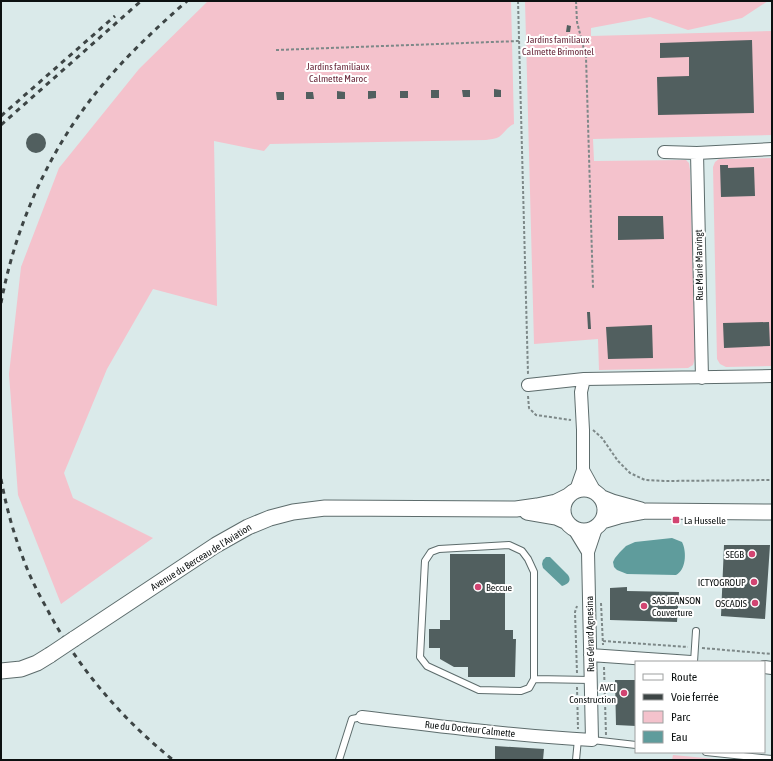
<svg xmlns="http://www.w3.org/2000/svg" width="773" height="761" viewBox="0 0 773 761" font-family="'Asap Condensed',sans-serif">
<rect width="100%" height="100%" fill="#daeaea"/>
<path fill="#f4c2cc" d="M 208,1 L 511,1 L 514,124 C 507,127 505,133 499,137 C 495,139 490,139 486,140 L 270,144 L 264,151 L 214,141 L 217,306 L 153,289 L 107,369 L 64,473 L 73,498 L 153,538 L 61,604 L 18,495 L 9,374 L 21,267 L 59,168 L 139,69 Z
M 525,1 L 768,1 L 742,18 L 688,30 L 650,17 L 591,28 L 591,36 L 772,31 L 772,135 L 593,139 L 594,161 L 686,160 L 689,163 L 690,170 L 695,358 L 693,365 L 688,368 L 599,370 L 598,339 L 534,344 Z
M 772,158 L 772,366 L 726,367 L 720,364 L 717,359 L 713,167 L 715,162 L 719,159 Z
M 673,755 L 726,760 L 672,760 Z"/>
<path fill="#5f9c9c" d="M 672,538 L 682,542 C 687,552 686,570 676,575 L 627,574 L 617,570 L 614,567 L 613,562 L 615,558 L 620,552 L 626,546 L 635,542 Z
M 546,557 L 550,557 L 568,575 C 572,581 568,584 562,586 L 543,568 L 542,564 L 543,560 Z"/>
<path fill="#515f5f" d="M 567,25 L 571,26 L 570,32 L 566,32 Z
M 752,40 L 754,113 L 658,115 L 657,77 L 689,76 L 689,57 L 660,58 L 660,43 Z
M 494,89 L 501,90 L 501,97 L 494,97 Z
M 431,90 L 439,90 L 439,98 L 431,98 Z
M 462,90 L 470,90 L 470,97 L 463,97 Z
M 337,91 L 345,92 L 345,99 L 337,99 Z
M 368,91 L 376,91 L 376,98 L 368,99 Z
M 400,91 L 408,91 L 408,98 L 400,98 Z
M 276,92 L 284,92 L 284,100 L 277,100 Z
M 306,92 L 313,92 L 314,99 L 306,99 Z
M26 143a10 10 0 1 1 20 0a10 10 0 1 1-20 0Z
M 720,165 L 728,165 L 728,168 L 754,167 L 755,196 L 721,197 Z
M 618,216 L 663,216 L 664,239 L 618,240 Z
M 587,312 L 590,312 L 591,329 L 588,329 Z
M 769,322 L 770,346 L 724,348 L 723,323 Z
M 652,325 L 653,358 L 608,359 L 606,327 Z
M 724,545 L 770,545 L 765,619 L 721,616 Z
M 450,554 L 505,554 L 505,630 L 513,630 L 513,639 L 516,639 L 515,677 L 468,677 L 468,667 L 454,667 L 440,659 L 440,648 L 429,648 L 429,629 L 440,629 L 440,620 L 450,620 Z
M 627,587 L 627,591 L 679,592 L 677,622 L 610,620 L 610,588 Z
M 615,680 L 636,680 L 636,726 L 616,725 Z
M 495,746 L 544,749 L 543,760 L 495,760 Z"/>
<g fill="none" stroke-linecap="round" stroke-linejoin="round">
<defs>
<path id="service" d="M 694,662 L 696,631
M 534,679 L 529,688 L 521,691 L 479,690 L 427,666 L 420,657 L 425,561 L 431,552 L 439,549 L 509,545 L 522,551 L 528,559 L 534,572 L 534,679 L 591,680
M 592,740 L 636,745
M 706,752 L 772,759
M 339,760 L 352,719 L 362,717
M 576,760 L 578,739"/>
<path id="minor" d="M 664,152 L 697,153 L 772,149
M 697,153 L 702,378
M 528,385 L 584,379 L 772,376
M 583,470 L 594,490
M 576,490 L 583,470 L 583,430 L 581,392 L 584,379
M 574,529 L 588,552
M 590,655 L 691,662
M 764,667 L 772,668
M 362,717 C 439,726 515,736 592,740 L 588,552 L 596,528"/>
<path id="tertiary" d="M563 510a21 21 0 1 1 42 0a21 21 0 1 1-42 0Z
M 602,498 L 612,502 L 641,510
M 527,512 L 556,517 L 567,522
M 602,521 L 619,516 L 646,511 L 772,512
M 74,639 L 216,545 L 248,527 L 270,518 L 293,512 L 325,508 L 516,509 L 537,506 L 556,502 L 568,496
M 1,671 L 21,669 L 37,663 L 50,655"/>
</defs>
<use href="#service" stroke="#5d6c6c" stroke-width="8"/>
<use href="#minor" stroke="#5d6c6c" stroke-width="14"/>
<use href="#tertiary" stroke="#5d6c6c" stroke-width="17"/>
<path stroke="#7d8888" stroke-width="2" stroke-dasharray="3 2" stroke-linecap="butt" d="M 518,1 L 528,374
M 576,1 L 577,22 L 586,57 L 593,288
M 276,50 L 519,41
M 528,396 L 529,408 L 536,415 L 571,420
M 593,430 L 602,438 L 618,461 L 630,473 L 645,480 L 664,481 L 772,480
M 601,603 L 603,645
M 603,641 L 688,647
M 702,648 L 772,654
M 604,667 L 606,735
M 577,673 L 575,612 L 577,606
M 577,687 L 578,729"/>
<use href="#service" stroke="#fff" stroke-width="6"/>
<use href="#minor" stroke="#fff" stroke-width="12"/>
<use href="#tertiary" stroke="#fff" stroke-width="15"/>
<path stroke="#3d4545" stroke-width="3" stroke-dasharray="5 5" stroke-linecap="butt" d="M 1,116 L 115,16
M 1,125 L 141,1
M 1,303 C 15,228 47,154 95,94 C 122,60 154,30 187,1
M 1,479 C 6,506 13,532 23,558 C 29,575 37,591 46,607 C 77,667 121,718 173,760"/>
<defs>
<path id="tertiary-bridge" d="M 50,655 L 74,639"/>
</defs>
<use href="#tertiary-bridge" stroke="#5d6c6c" stroke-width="17" stroke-linecap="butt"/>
<use href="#tertiary-bridge" stroke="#fff" stroke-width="15"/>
</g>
<g fill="#d24472" stroke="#fff" stroke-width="1.5">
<rect x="672" y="516" width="8" height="8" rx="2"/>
<circle cx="752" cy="554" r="4"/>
<circle cx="754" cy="582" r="4"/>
<circle cx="478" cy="587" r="4"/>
<circle cx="755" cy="603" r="4"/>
<circle cx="644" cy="606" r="4"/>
<circle cx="624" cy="693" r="4"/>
</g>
<g text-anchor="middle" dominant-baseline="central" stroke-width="4" stroke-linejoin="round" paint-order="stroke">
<g font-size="10" fill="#6b2b3d" stroke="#fff">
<text x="558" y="39">Jardins familiaux<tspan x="558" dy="12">Calmette Brimontel</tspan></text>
<text x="338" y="66">Jardins familiaux<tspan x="338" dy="12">Calmette Maroc</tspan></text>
</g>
<g font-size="10" fill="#0c1111" stroke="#fff">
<text transform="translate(699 265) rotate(-91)">Rue Marie Marvingt</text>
<text transform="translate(201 557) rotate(-32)">Avenue du Berceau de l'Aviation</text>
<text transform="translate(590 634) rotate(-91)">Rue Gérard Agnesina</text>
<text transform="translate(470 729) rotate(6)">Rue du Docteur Calmette</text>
</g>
<g font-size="10" fill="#0c1111" stroke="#fff" text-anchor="end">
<text x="684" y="520" text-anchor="start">La Husselle</text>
<text x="744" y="554">SEGB</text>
<text x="746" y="582">ICTYOGROUP</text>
<text x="486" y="587" text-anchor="start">Beccue</text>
<text x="652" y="600" text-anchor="start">SAS JEANSON<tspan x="652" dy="12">Couverture</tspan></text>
<text x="747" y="603">OSCADIS</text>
<text x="616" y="687">AVCI<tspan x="616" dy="12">Construction</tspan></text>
</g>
</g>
<rect width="773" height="761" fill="none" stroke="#0c1111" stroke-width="4"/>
<rect x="635" y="661" width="130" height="92" fill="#ffffff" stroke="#9ea0a0"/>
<rect x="643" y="674" width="20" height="6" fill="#ffffff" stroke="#9ea0a0"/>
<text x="671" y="681" font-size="12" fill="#0c1111">Route</text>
<rect x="643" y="694" width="20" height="6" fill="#3d4545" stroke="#9ea0a0"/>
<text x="671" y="701" font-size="12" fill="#0c1111">Voie ferrée</text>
<rect x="643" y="711" width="20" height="12" fill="#f4c2cc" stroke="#9ea0a0"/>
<text x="671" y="721" font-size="12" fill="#0c1111">Parc</text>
<rect x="643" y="731" width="20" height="12" fill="#5f9c9c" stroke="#9ea0a0"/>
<text x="671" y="741" font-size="12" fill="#0c1111">Eau</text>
</svg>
